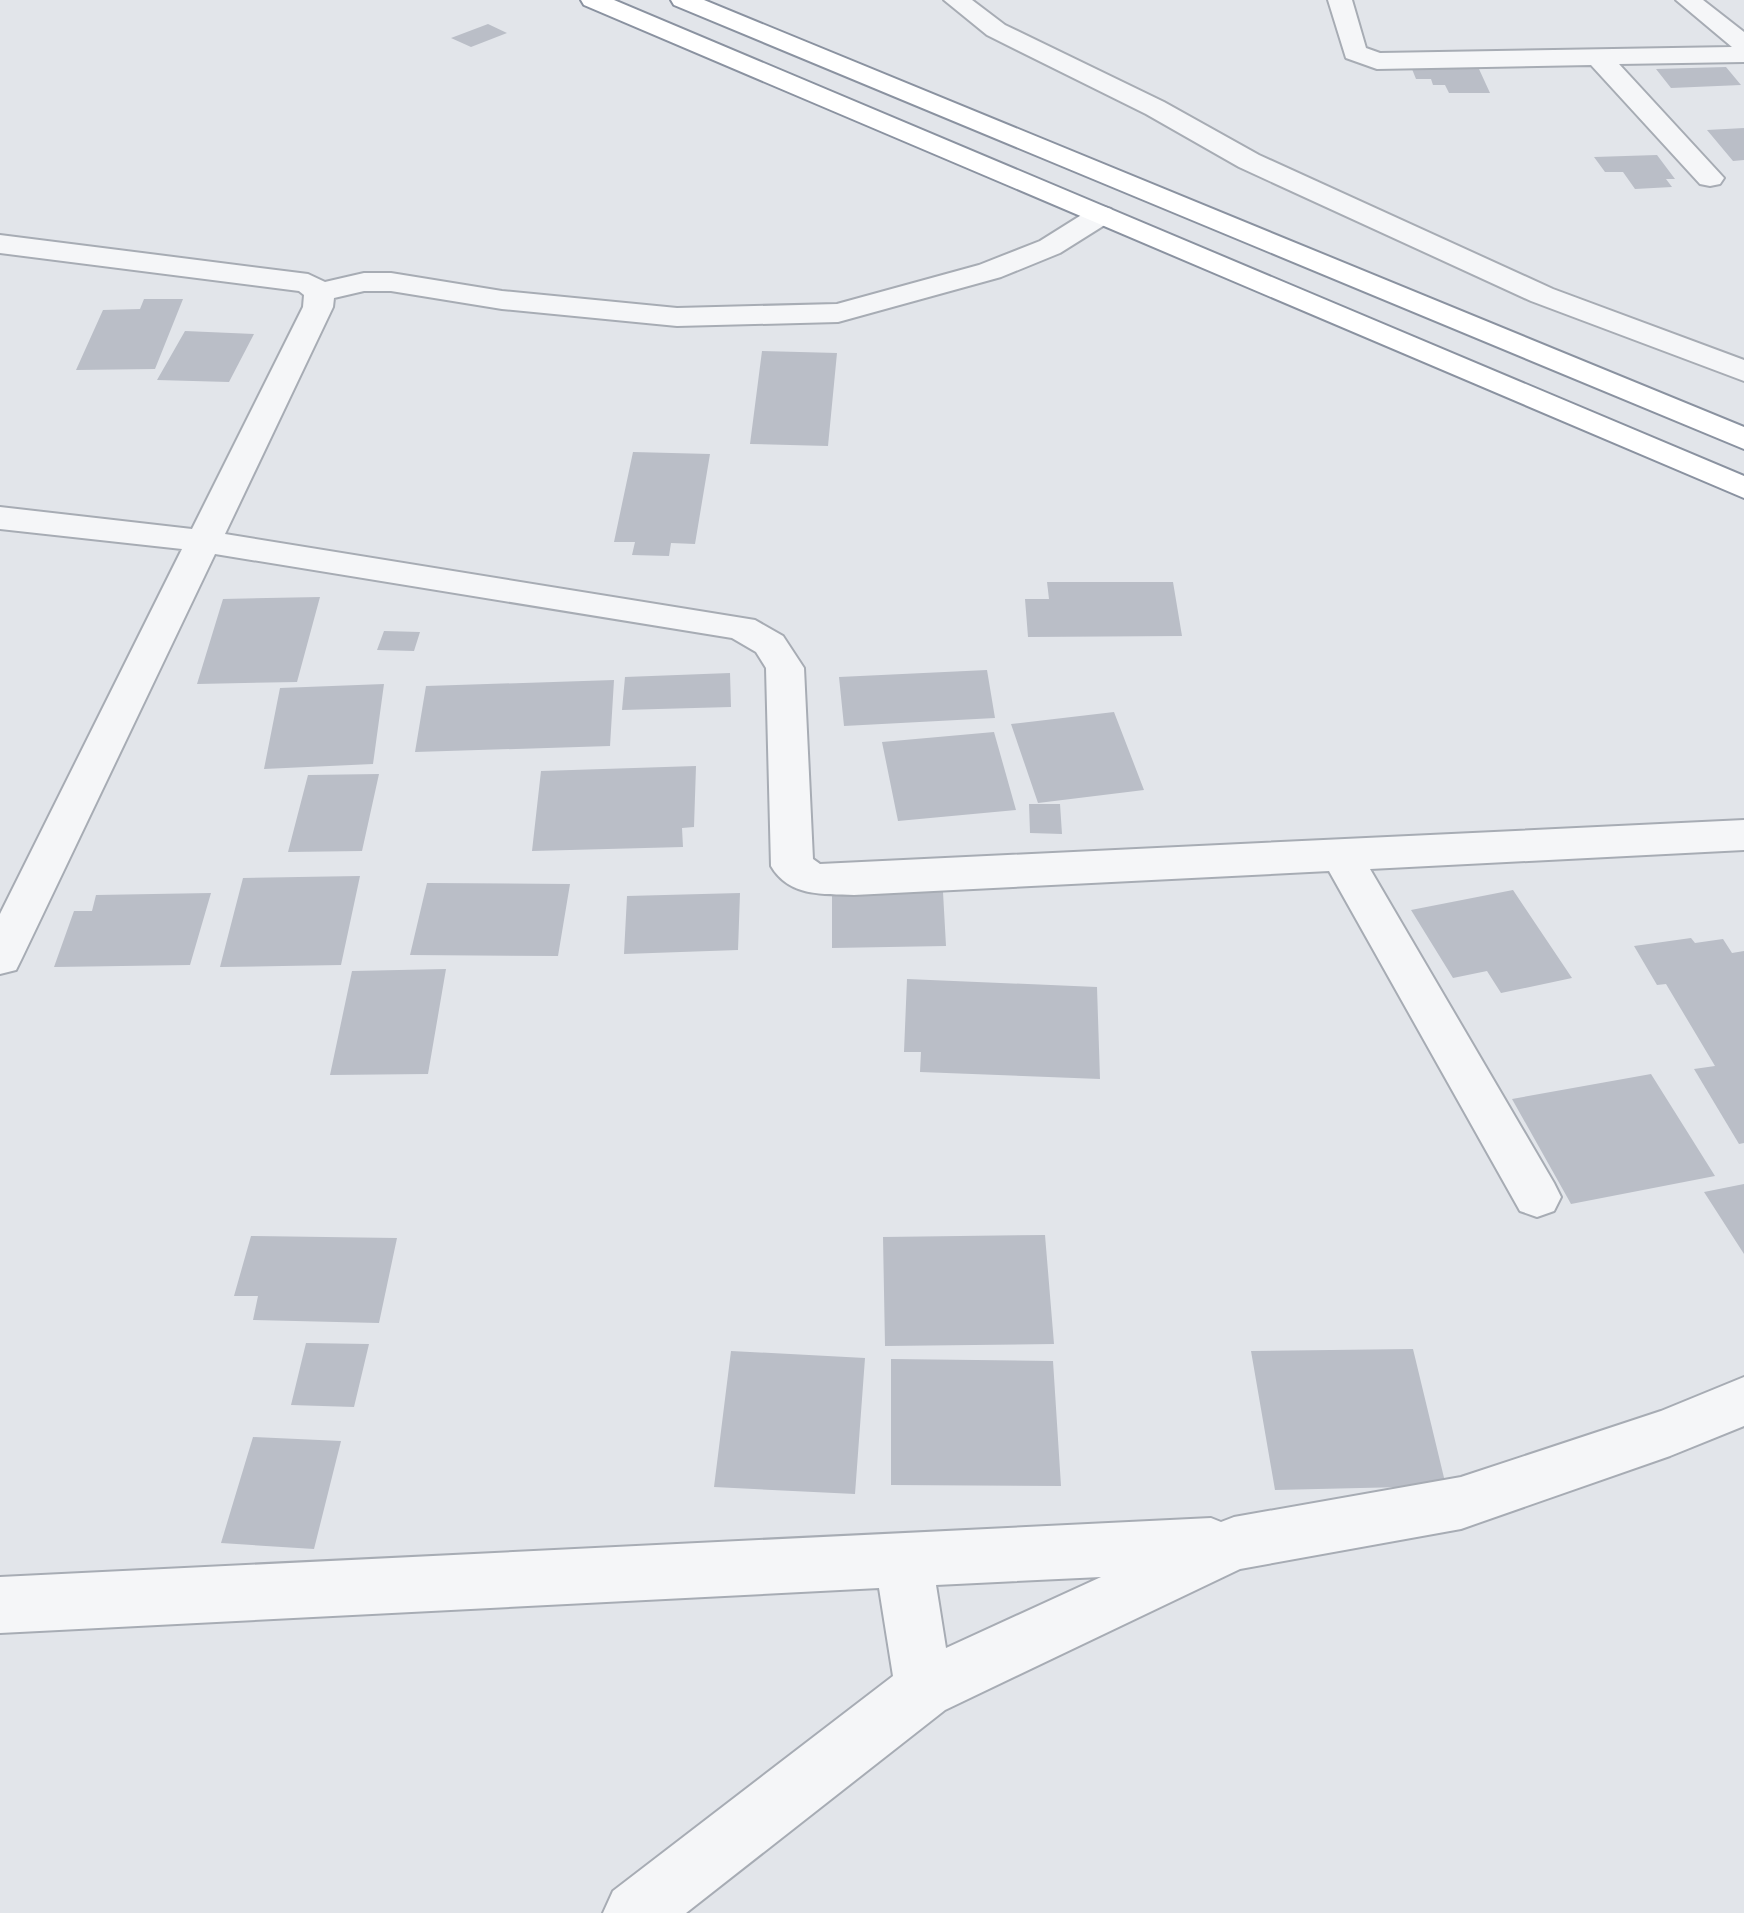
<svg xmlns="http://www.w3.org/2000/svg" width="1744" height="1913" viewBox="0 0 1744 1913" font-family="'Source Sans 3',sans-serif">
<rect width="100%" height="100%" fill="#e2e5ea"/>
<path fill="#babec7" d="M 488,24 L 507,33 L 471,47 L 451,38 Z
M 1726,67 L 1741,85 L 1671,88 L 1656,69 Z
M 1412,69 L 1479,69 L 1490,93 L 1449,93 L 1445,85 L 1433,85 L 1431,79 L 1416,79 Z
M 1744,128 L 1744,160 L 1733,161 L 1707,130 Z
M 1657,155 L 1675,179 L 1666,179 L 1672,187 L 1635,189 L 1623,172 L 1605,172 L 1594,157 Z
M 144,299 L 183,299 L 155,369 L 76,370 L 103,310 L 140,309 Z
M 185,331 L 254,334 L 229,382 L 157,380 Z
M 762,351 L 837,353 L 828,446 L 750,444 Z
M 633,452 L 710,454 L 695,544 L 671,543 L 669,556 L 632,555 L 635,542 L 614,542 Z
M 1047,582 L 1173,582 L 1182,636 L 1028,637 L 1025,599 L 1049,599 Z
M 320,597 L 297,682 L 197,684 L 223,599 Z
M 384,631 L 420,632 L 414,651 L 377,650 Z
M 987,670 L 995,718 L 844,726 L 839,677 Z
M 730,673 L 731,707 L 622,710 L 625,677 Z
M 614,680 L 610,746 L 415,752 L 426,686 Z
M 384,684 L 373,764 L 264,769 L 280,688 Z
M 1114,712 L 1144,790 L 1038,803 L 1011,724 Z
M 994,732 L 1016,810 L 898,821 L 882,742 Z
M 696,766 L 694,827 L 682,828 L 683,847 L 532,851 L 541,771 Z
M 379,774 L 362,851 L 288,852 L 308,775 Z
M 1029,804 L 1060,804 L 1062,834 L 1030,833 Z
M 360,876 L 341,965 L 220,967 L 243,878 Z
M 427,883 L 570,884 L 558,956 L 410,955 Z
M 1513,890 L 1572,978 L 1501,993 L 1487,971 L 1453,978 L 1411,910 Z
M 943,892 L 946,946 L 832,948 L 832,895 Z
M 211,893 L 190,965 L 54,967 L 74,911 L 92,911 L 96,895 Z
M 740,893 L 738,950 L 624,954 L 627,896 Z
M 1691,938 L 1695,943 L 1723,939 L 1732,953 L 1744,951 L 1744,1143 L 1739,1144 L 1694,1069 L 1715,1066 L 1666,984 L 1657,985 L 1634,946 Z
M 446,969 L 428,1074 L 330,1075 L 352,971 Z
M 907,979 L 1097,987 L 1100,1079 L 920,1072 L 921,1052 L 904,1052 Z
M 1651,1074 L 1715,1176 L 1571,1204 L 1512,1099 Z
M 1744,1184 L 1744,1254 L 1704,1192 Z
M 1045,1235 L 1054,1344 L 885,1346 L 883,1237 Z
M 251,1236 L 397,1238 L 379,1323 L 253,1320 L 258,1296 L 234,1296 Z
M 306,1343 L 369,1344 L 354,1407 L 291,1405 Z
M 1413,1349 L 1446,1486 L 1275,1490 L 1251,1351 Z
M 731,1351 L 865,1358 L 855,1494 L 714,1487 Z
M 891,1359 L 1053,1361 L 1061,1486 L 891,1485 Z
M 253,1437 L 341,1441 L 314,1549 L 221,1543 Z"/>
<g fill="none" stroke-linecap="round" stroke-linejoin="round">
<defs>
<path id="minor" d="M 944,0 L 972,0 L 1005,25 L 1164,102 L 1259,155 L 1553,289 L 1744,360 L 1744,381 L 1531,301 L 1239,167 L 1146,114 L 987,35 Z
M 1328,0 L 1352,0 L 1366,48 L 1380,53 L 1732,47 L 1676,0 L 1703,0 L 1744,32 L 1744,62 L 1619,64 L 1724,178 L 1720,184 L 1710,186 L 1700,184 L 1591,65 L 1377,69 L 1346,58 Z
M 1101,206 L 1111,209 L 1115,215 L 1111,221 L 1060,253 L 1001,277 L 838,322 L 677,326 L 502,309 L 391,291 L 364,291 L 334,298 L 333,307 L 225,534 L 755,620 L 783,636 L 804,668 L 813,859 L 820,864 L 1744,820 L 1744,850 L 1370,869 L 1554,1183 L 1561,1197 L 1554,1211 L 1537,1217 L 1520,1211 L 1329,871 L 854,895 C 823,894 789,897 771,866 L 766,668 L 756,652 L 732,638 L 215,554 L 22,958 L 16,970 L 0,974 L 0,914 L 182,549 L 0,529 L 0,507 L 192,529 L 303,307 L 304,295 L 299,291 L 0,253 L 0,235 L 308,274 L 325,282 L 364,273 L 391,273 L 502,291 L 677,308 L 837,304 L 979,265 L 1040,241 L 1091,209 Z
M 1744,1377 L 1744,1426 L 1670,1456 L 1461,1529 L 1240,1569 L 945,1710 L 686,1913 L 603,1913 L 613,1891 L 893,1676 L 879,1588 L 0,1633 L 0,1577 L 1211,1518 L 1221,1522 L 1234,1517 L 1461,1477 L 1661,1411 ZM 1101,1577 L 946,1648 L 936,1585 Z"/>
<path id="trunk" d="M 581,0 L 614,0 L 1744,476 L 1744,498 L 584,5 Z
M 671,0 L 704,0 L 1744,427 L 1744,449 L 674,5 Z"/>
</defs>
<use href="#minor" stroke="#a7acb4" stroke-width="4"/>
<use href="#trunk" stroke="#8a92a0" stroke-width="4"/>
<use href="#minor" fill="#f5f6f8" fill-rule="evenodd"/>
<use href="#trunk" fill="#fff" fill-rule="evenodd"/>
</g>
</svg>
